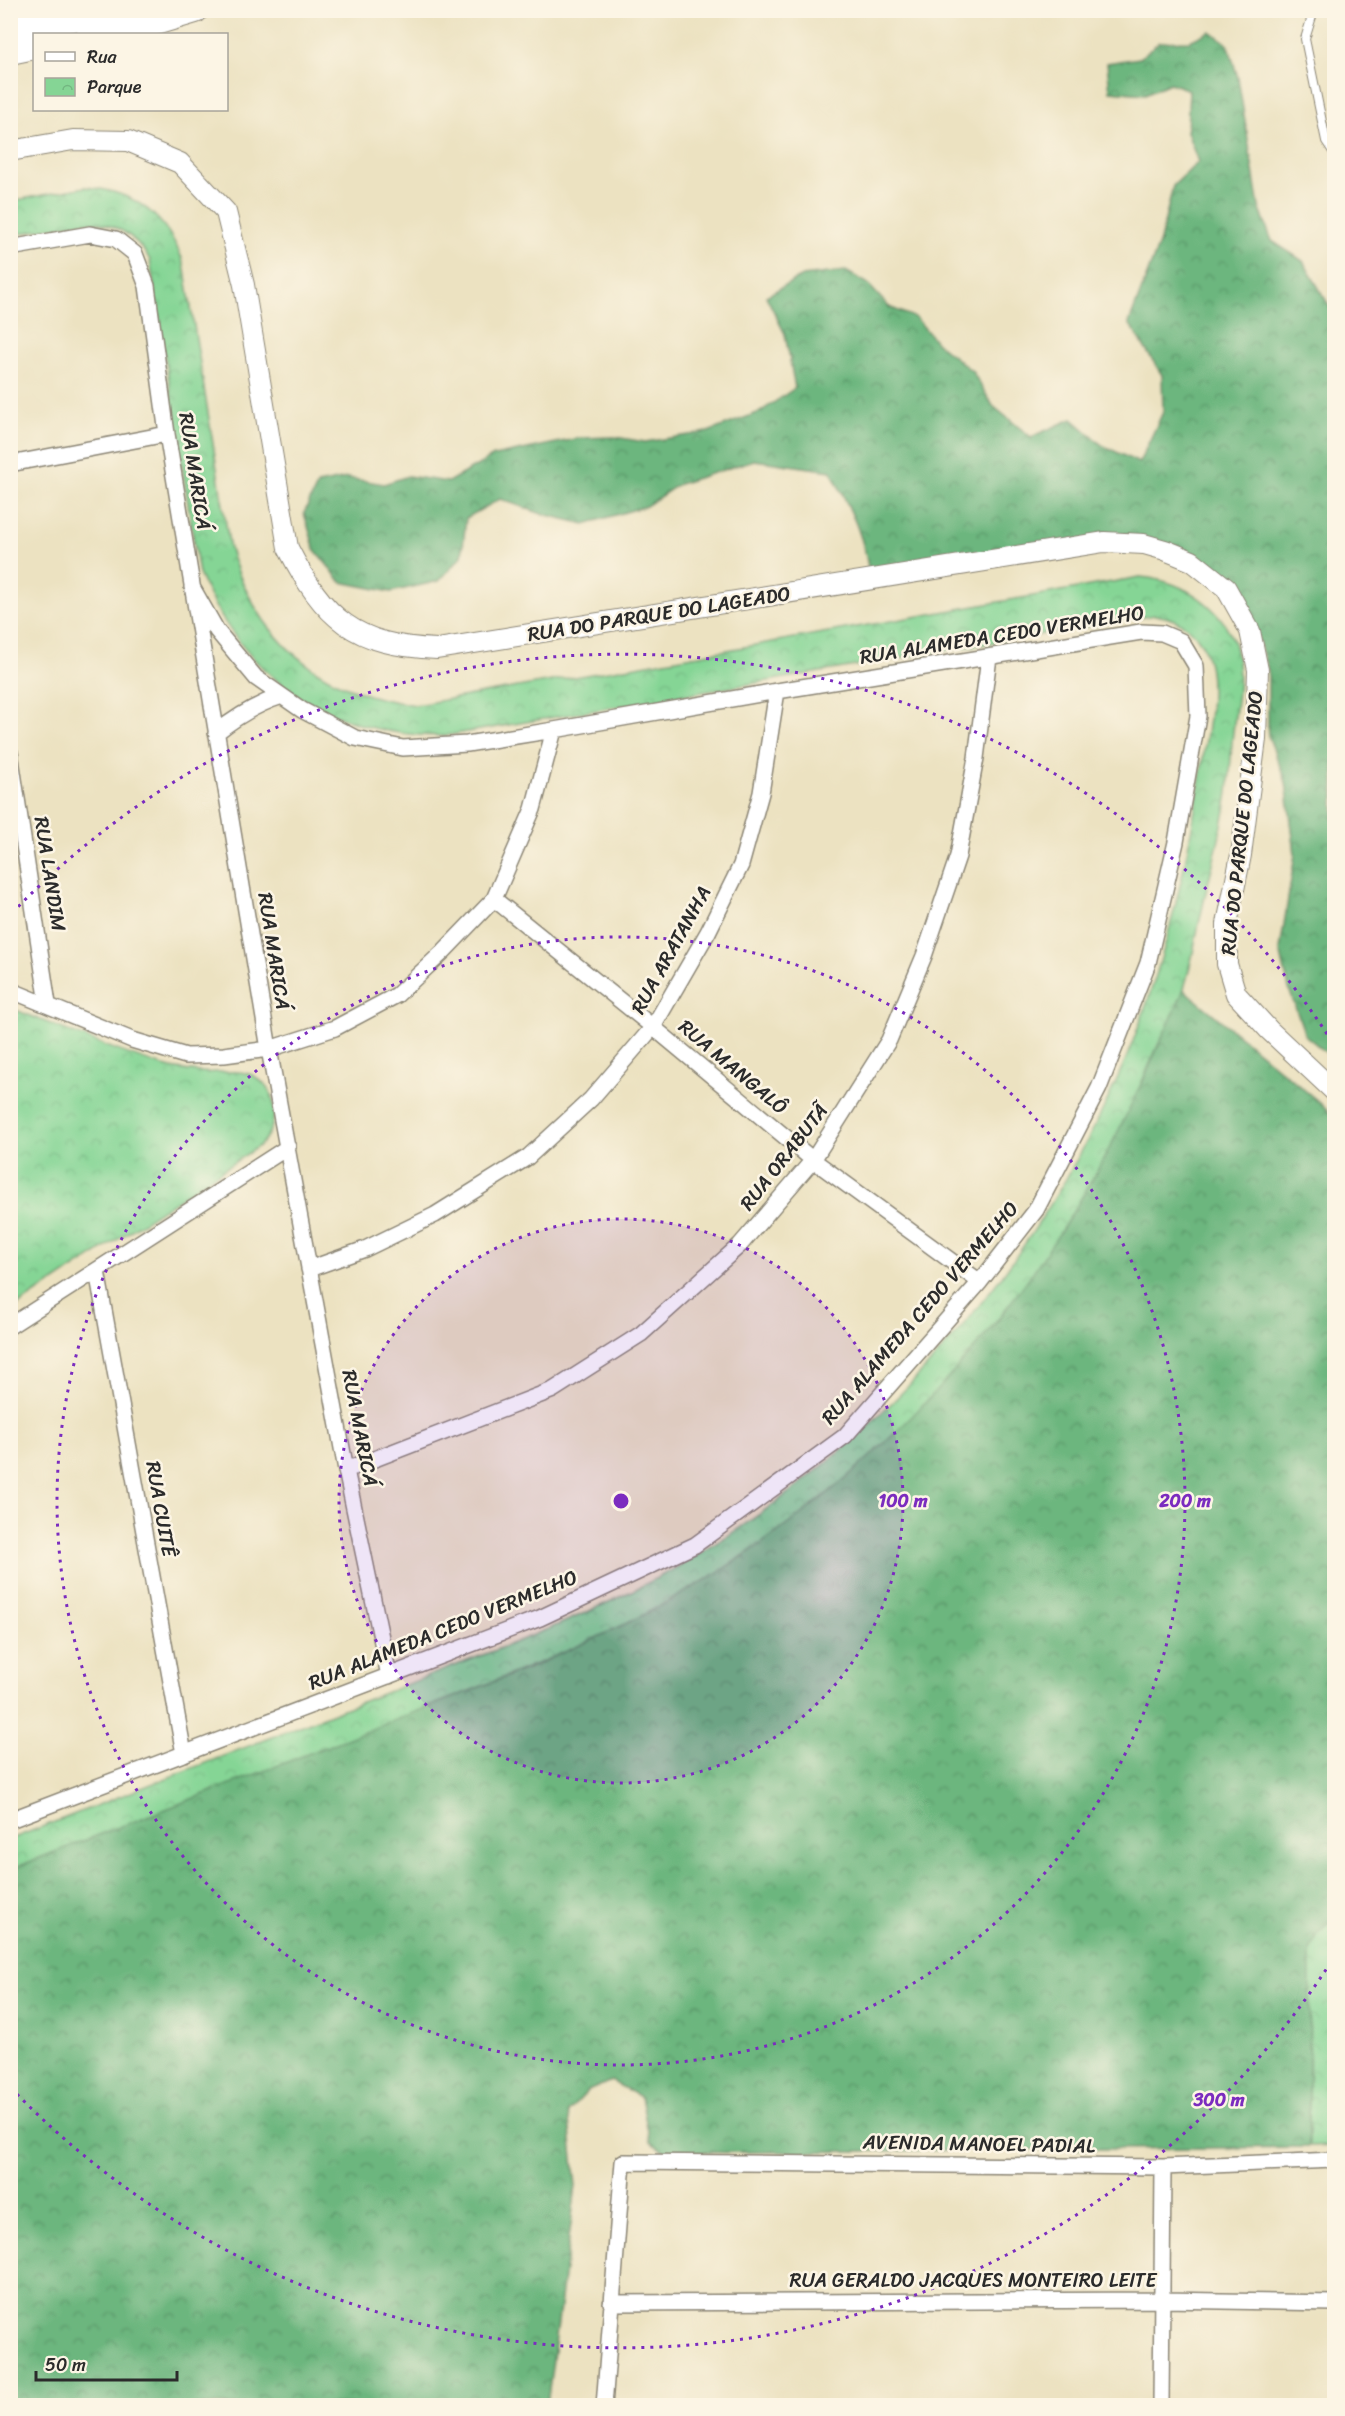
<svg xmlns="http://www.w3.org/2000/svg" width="1345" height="2416" viewBox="0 0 1345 2416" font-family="Sriracha,sans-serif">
<defs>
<pattern id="forest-crowns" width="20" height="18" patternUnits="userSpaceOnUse" patternTransform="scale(1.5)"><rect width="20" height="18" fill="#6cb67e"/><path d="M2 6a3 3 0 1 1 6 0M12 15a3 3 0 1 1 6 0" fill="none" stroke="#599467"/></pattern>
<pattern id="park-crowns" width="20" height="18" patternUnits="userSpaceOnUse" patternTransform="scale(1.5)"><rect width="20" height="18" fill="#85d595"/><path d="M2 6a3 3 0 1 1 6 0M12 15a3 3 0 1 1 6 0" fill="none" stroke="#73b781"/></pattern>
</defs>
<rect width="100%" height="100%" fill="#fcf5e5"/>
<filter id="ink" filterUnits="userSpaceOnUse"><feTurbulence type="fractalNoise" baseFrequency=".0167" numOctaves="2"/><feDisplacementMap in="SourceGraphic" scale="12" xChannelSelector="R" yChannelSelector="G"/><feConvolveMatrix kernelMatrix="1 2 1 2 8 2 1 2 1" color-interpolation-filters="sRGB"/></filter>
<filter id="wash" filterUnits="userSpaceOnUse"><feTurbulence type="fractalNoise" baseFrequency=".008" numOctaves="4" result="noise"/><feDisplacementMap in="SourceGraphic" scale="24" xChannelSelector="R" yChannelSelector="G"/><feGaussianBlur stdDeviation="1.35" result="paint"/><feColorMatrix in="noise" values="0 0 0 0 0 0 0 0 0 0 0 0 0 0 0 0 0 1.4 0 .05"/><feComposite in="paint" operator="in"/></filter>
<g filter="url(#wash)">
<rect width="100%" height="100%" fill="#ece2c1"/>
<path fill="url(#forest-crowns)" stroke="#4c7054" stroke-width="1.5" d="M 1210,31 L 1228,44 L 1238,78 L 1259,207 L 1272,241 L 1303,261 L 1334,314 L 1334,1059 L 1305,1035 L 1289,989 L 1280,950 L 1295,854 L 1286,782 L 1268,735 L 1268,671 L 1252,619 L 1221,577 L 1127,534 L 869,575 C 865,536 848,505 831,471 L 754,460 L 679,484 L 646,506 L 585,524 L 542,514 L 500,499 L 466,518 L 462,556 L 439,581 L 391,592 L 341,582 L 315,550 L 304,513 L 318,484 L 347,478 L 384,484 L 408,476 L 448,482 L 494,456 L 580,438 L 615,437 L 645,442 L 708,432 L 760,412 L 795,388 L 785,334 L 766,296 L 802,276 L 846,271 L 867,283 L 889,307 L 916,318 L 937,343 L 972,371 L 993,406 L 1031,437 L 1072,419 L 1102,445 L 1139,463 L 1163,412 L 1162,375 L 1129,323 L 1160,241 L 1173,186 L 1198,162 L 1187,132 L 1189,90 L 1170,83 L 1145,94 L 1110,91 L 1107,63 L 1140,58 L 1159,42 L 1190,41 Z
M 1183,989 L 1319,1102 L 1334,1118 L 1334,1924 L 1328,1924 L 1310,1950 L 1309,2147 L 668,2153 L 650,2142 L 641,2097 L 611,2081 L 588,2091 L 568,2112 L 576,2186 L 547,2405 L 11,2406 L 11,2372 L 15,2350 L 10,2334 L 11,1869 L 534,1666 L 629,1622 L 720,1570 L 925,1403 L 999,1319 L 1063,1228 L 1092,1180 L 1143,1081 Z"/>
<path fill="url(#park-crowns)" stroke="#588060" stroke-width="1.5" d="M 85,187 C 136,191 167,216 184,264 L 230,549 C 258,641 321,693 416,705 L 1140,577 C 1187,581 1233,612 1238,662 C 1241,687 1234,716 1232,742 C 1231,758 1230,775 1228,792 C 1223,831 1210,871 1202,910 C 1196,935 1192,963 1184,988 C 1177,1010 1164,1031 1155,1052 C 1059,1281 888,1479 671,1600 C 583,1649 488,1683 395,1720 C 267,1770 139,1820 11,1869 L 11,1839 C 138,1790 265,1740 392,1690 C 487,1653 582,1620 672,1570 C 867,1459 1027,1282 1118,1077 C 1162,978 1187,871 1202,765 C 1210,711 1232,626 1155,615 L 444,736 C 329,736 245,679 199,574 L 150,260 C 135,234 114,222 84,222 L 11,235 L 11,201 Z
M 10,1008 C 60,1027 109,1049 160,1065 C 173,1069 187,1071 200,1072 C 217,1074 240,1068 254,1076 C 281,1092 279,1127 259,1146 L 11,1310 Z
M 1328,1924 L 1334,1924 L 1334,2146 L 1309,2147 L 1310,1950 L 1319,1933 Z"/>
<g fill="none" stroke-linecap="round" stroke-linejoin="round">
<path stroke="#5baad5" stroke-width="6" d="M 10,2144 L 12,2143"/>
</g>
</g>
<g filter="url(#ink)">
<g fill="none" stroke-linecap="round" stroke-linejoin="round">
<defs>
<path id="service" d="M 1314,10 L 1305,39 L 1326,141 L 1334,153"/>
<path id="minor" d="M 10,248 L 90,234 L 116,239 L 135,254 L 147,286 L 167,434 L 269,1049 L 346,1470 L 389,1676
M 10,464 L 167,434
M 216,733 C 237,716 257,704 282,696
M 10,752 L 48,1004
M 494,899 L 653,1027 L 813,1160 L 980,1282
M 10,990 L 132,1040 L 186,1056 L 224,1055 L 269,1049 L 335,1028 L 397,995 L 443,952 L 494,899 L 533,809 L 554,730
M 309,1269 L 365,1249 L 435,1215 L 528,1157 L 591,1099 L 653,1027 L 708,932 L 741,865 L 761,793 L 777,691
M 97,1271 L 184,1754
M 10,1326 L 288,1147
M 346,1470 L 553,1390 L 641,1334 L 740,1245 L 813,1160 L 889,1040 L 924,956 L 958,856 L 976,758 L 989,657
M 10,1820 L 540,1618 L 695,1545 L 845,1436 L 980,1282 L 1036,1210 L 1099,1088 L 1148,963 L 1176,842 L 1198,716 L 1196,666 L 1181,641 L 1162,633 L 1141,632 L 777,691 L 554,730 L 467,744 L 403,748 L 355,738 L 302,710 L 256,678 L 217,631 L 192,587
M 611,2303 L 1163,2300 L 1334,2303
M 604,2406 L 623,2162 L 1163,2167 L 1334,2160
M 1161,2406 L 1163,2167"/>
<path id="tertiary" d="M 10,151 L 73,140 L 128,141 L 180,163 L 226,212 L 244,285 L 288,548 C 324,619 355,646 437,649 L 1104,542 L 1144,544 L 1165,550 L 1192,561 L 1226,588 L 1250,631 L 1258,670 L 1256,739 L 1241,855 L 1227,924 L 1227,964 L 1236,994 L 1269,1030 L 1334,1091"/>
<path id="trunk" d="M 10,28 L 126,10
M 90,34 L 145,25 L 195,10
M 10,51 L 34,46"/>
</defs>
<use href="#service" stroke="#8c8676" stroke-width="10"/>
<use href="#minor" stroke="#8c8676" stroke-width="18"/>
<use href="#tertiary" stroke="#8c8676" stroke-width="22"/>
<use href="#trunk" stroke="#8c8676" stroke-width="28"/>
<use href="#service" stroke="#fff" stroke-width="8"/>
<use href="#minor" stroke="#fff" stroke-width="15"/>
<use href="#tertiary" stroke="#fff" stroke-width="20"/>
<use href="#trunk" stroke="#fff" stroke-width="26"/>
</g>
</g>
<circle cx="621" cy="1501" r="282" fill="#7b2cbf" fill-opacity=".12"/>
<g fill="none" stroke="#7b2cbf" stroke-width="3" stroke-dasharray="3 6">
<circle cx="621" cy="1501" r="282"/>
<circle cx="621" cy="1501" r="564"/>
<path d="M1331 1962A846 846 0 0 1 12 2089M12 913A846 846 0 0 1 1331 1040"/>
</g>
<g text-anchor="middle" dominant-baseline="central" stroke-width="5" stroke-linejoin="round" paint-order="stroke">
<g font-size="20" fill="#2b2b2b" stroke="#fcf5e5">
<text transform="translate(195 471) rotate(81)">RUA MARICÁ</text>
<text transform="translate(659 614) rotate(-9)">RUA DO PARQUE DO LAGEADO</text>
<text transform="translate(1002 635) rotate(-9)">RUA ALAMEDA CEDO VERMELHO</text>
<text transform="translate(1242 823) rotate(-84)">RUA DO PARQUE DO LAGEADO</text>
<text transform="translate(50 874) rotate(81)">RUA LANDIM</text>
<text transform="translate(671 950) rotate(-61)">RUA ARATANHA</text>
<text transform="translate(274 951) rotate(81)">RUA MARICÁ</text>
<text transform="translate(733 1067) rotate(40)">RUA MANGALÔ</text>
<text transform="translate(784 1157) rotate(-52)">RUA ORABUTÃ</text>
<text transform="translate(920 1313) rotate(-49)">RUA ALAMEDA CEDO VERMELHO</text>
<text transform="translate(360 1428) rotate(79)">RUA MARICÁ</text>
<text transform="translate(161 1509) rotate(80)">RUA CUITÊ</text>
<text transform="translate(443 1630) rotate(-22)">RUA ALAMEDA CEDO VERMELHO</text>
<text transform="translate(979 2144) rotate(1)">AVENIDA MANOEL PADIAL</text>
<text x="973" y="2280">RUA GERALDO JACQUES MONTEIRO LEITE</text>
</g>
</g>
<circle cx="621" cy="1501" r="9" fill="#7b2cbf" stroke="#fcf5e5" stroke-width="3"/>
<g font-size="18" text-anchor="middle" font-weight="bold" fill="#7b2cbf" stroke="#fcf5e5" stroke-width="5" stroke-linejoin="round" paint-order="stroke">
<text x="903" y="1507">100 m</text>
<text x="1185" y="1507">200 m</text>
<text x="1219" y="2106">300 m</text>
</g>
<rect width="1345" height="2416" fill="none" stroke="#fcf5e5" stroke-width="36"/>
<rect x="33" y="33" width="195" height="78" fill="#fcf5e5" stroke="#a8a49b" stroke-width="1.5"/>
<rect x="45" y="52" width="30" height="9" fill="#ffffff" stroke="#a8a49b" stroke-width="1.5"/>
<text x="87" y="63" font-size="18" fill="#2b2b2b">Rua</text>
<rect x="45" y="78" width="30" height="18" fill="url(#park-crowns)" stroke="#a8a49b" stroke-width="1.5"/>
<text x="87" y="93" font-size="18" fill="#2b2b2b">Parque</text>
<path d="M36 2371v9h141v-9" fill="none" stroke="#2b2b2b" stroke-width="3"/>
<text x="45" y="2371" font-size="18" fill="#2b2b2b" stroke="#fcf5e5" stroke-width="4.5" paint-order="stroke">50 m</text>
</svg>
